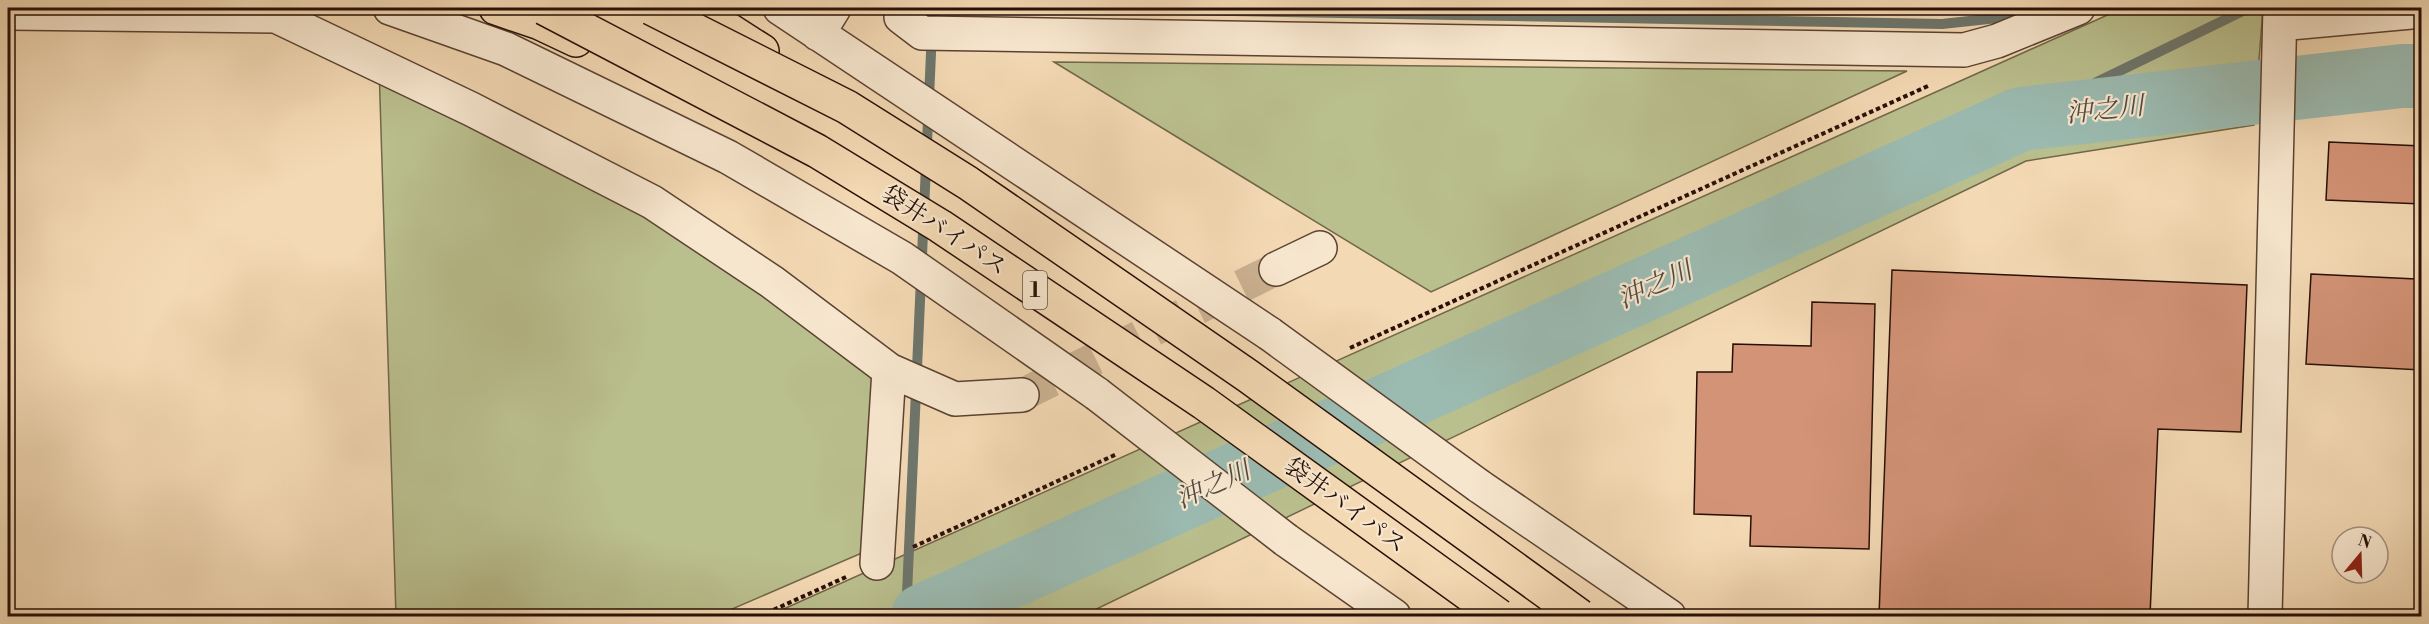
<svg xmlns="http://www.w3.org/2000/svg" width="2429" height="624" viewBox="0 0 2429 624" font-family="'Libre Bodoni','Noto Serif JP',serif">
<rect width="100%" height="100%" fill="#f3d9b4"/>
<filter id="stains"><feTurbulence type="fractalNoise" baseFrequency=".00333" numOctaves="4"/><feColorMatrix values="0 0 0 0 .2 0 0 0 0 .09 0 0 0 0 .02 0 0 0 .5 -.17"/></filter>
<radialGradient id="worn" r=".72"><stop offset=".6" stop-color="#630" stop-opacity="0"/><stop offset="1" stop-color="#630" stop-opacity=".3"/></radialGradient>
<path fill="#babf8e" stroke="#71674a" stroke-width="1.5" d="M 2123,8 L 2263,8 L 2254,125 L 2026,161 L 1082,616 L 768,616 Z
M 1054,62 L 1907,71 L 1431,292 Z
M 379,66 L 679,221 L 873,358 L 878,546 L 716,616 L 396,616 Z"/>
<g fill="none" stroke-linecap="round" stroke-linejoin="round">
<path stroke="#6d766c" stroke-width="10" d="M 1071,8 L 1942,24 L 2016,16 L 2031,8
M 2021,119 L 2249,8
M 906,616 L 933,8"/>
<path stroke="#9bbab0" stroke-width="64" d="M 923,616 L 2021,119 L 2402,76 L 2422,76"/>
</g>
<path fill="#d39377" stroke="#280f06" stroke-width="1.5" d="M 2329,142 L 2422,146 L 2422,204 L 2326,200 Z
M 1892,270 L 2247,285 L 2241,432 L 2158,429 L 2150,616 L 1879,616 Z
M 2311,274 L 2416,279 L 2415,297 L 2422,297 L 2422,370 L 2306,364 Z
M 1812,302 L 1875,304 L 1869,549 L 1750,546 L 1751,516 L 1694,514 L 1697,372 L 1732,372 L 1733,344 L 1811,346 Z"/>
<g fill="none" stroke-linecap="round" stroke-linejoin="round">
<path stroke="#cab191" stroke-width="33" stroke-dasharray="33 16" stroke-linecap="butt" d="M 1022,395 L 1276,269"/>
<defs>
<path id="street" d="M 390,8 L 506,49 L 728,157 L 902,258 L 1097,394
M 780,8 L 1270,334
M 901,8 L 901,17 L 922,33 L 1964,50 L 1997,41 L 2078,8
M 8,13 L 276,16 L 279,8
M 276,16 L 471,109 L 652,202 L 772,282 L 889,370 L 955,399 L 1022,395
M 2280,24 L 2422,11
M 818,34 L 834,8
M 1276,269 L 1320,248
M 1479,486 L 1669,616
M 1286,540 L 1394,616
M 877,563 L 889,370
M 2265,616 L 2280,8"/>
<path id="highway" d="M 496,8 L 540,23 L 576,40
M 695,8 L 762,51"/>
</defs>
<use href="#street" stroke="#5b4232" stroke-width="36"/>
<use href="#highway" stroke="#280f06" stroke-width="36"/>
<path stroke="#280f06" stroke-width="4" stroke-dasharray="4.5 3" stroke-linecap="butt" d="M 1350,348 L 1928,86
M 913,547 L 1117,454
M 760,616 L 846,577"/>
<use href="#street" stroke="#f7e6ce" stroke-width="33"/>
<use href="#highway" stroke="#f3d9b4" stroke-width="33"/>
<defs>
<path id="street-bridge" d="M 1270,334 L 1479,486
M 1097,394 L 1286,540"/>
<path id="highway-bridge" d="M 544,8 L 817,151 L 940,226 L 1204,403 L 1499,616
M 651,8 L 847,107 L 968,183 L 1248,376 L 1580,616"/>
</defs>
<use href="#street-bridge" stroke="#5b4232" stroke-width="36" stroke-linecap="butt"/>
<use href="#highway-bridge" stroke="#280f06" stroke-width="36" stroke-linecap="butt"/>
<use href="#street-bridge" stroke="#f7e6ce" stroke-width="33"/>
<use href="#highway-bridge" stroke="#f3d9b4" stroke-width="33"/>
</g>
<g text-anchor="middle" dominant-baseline="central" stroke-width="4.5" stroke-linejoin="round" paint-order="stroke">
<rect fill="#f7e6ce" stroke="#665042" stroke-width="1.5" x="1023" y="271" width="24" height="38" rx="4.5"/>
<g font-size="22" font-weight="bold" fill="#280f06">
<text x="1035" y="290">1</text>
</g>
<g font-size="24" fill="#280f06" stroke="#f7e6ce">
<text transform="translate(944 231) rotate(33)">袋井バイパス</text>
<text transform="translate(1345 506) rotate(36)">袋井バイパス</text>
</g>
<g font-size="26" font-style="italic" fill="#504b42" stroke="#f7e6ce">
<text transform="translate(2105 110) rotate(-6)">沖之川</text>
<text transform="translate(1655 285) rotate(-24)">沖之川</text>
<text transform="translate(1213 485) rotate(-24)">沖之川</text>
</g>
</g>
<rect width="2429" height="624" fill="none" stroke="#f3d9b4" stroke-width="30"/>
<rect x="9" y="9" width="2411" height="606" fill="none" stroke="#280f06" stroke-width="3"/>
<rect x="15" y="15" width="2399" height="594" fill="none" stroke="#280f06" stroke-width="1.5"/>
<g transform="translate(2360 555) rotate(19)"><circle r="28" fill="#f7e6ce" stroke="#a4907e" stroke-width="1.5"/>
<path d="M0-4.5L10 22L0 15L-10 22Z" fill="#8f2418"/>
<text y="-9" font-size="16" font-weight="bold" text-anchor="middle" fill="#280f06">N</text>
</g>
<rect width="100%" height="100%" filter="url(#stains)"/>
<rect width="100%" height="100%" fill="url(#worn)"/>
</svg>
